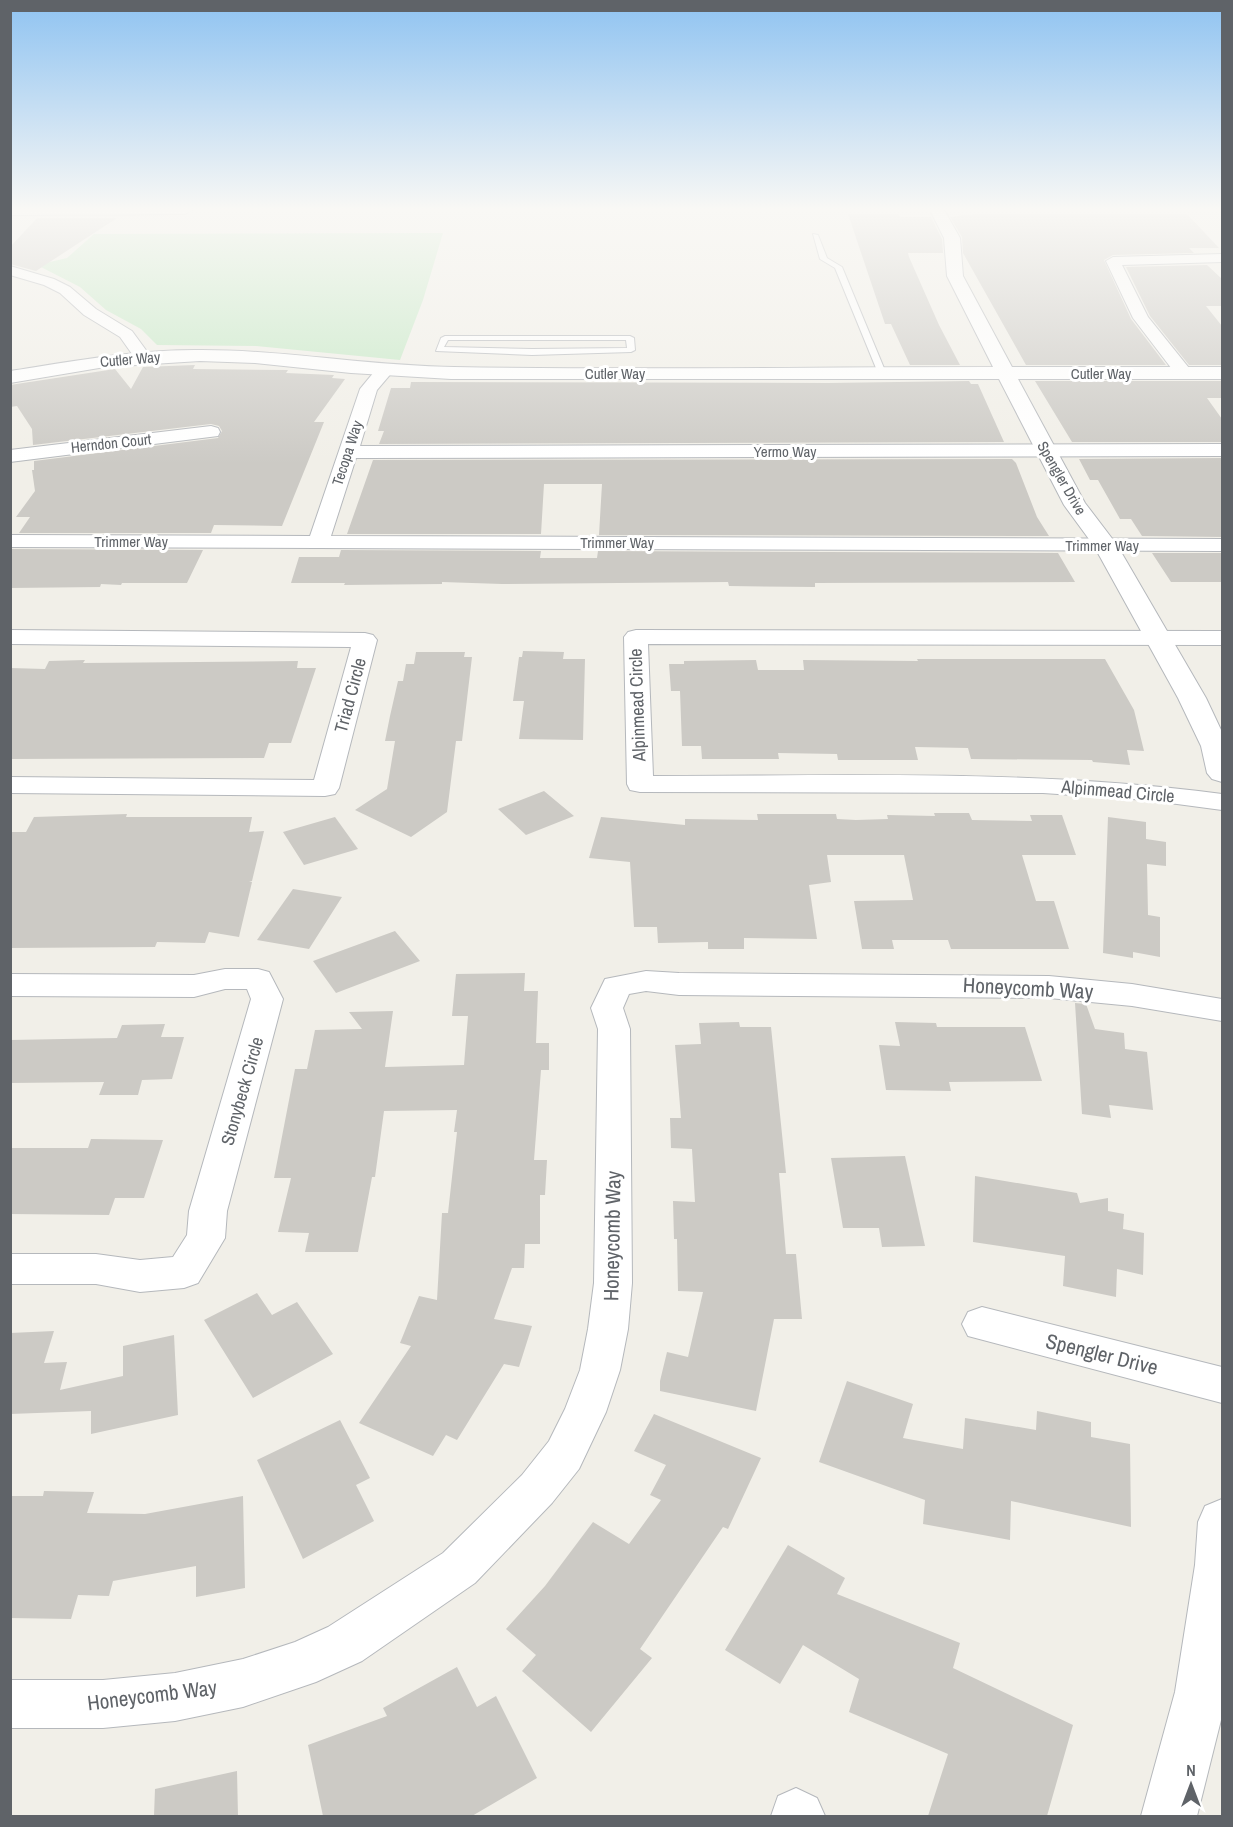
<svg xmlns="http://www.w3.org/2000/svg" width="1233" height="1827" viewBox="0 0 1233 1827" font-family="'Archivo Narrow',sans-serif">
<rect width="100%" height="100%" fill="#f1efe8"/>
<path fill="#c5e8c5" d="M 443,233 L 423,300 L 400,360 L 256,346 L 157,345 L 141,329 L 106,310 L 80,287 L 37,265 L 67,258 L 94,234 Z"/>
<path fill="#cccac5" d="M 848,214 L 898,214 L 900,217 L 931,217 L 942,239 L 943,253 L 908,253 L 909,257 L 939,325 L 960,365 L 910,365 L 891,324 L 885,324 Z
M 974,214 L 1187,214 L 1219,248 L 1189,248 L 1194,253 L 1113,255 L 1104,260 L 1131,319 L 1166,365 L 1026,365 L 963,253 L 962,237 L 950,217 Z
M 37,218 L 117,218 L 36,271 L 10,264 L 10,247 Z
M 1207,265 L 1222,279 L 1222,306 L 1206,306 L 1222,326 L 1222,365 L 1189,365 L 1150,316 L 1126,267 Z
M 195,365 L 193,369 L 288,370 L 286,373 L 334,375 L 332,378 L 345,379 L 314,422 L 324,422 L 282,526 L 214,525 L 211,533 L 19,533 L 30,517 L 16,517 L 35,491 L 32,470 L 34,470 L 34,461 L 218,438 L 222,431 L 219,426 L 211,424 L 33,445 L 32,429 L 17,406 L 10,407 L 10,385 L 115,369 L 131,389 L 143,367 Z
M 969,381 L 971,384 L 978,384 L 1004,442 L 379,444 L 384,431 L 378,431 L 391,388 L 410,388 L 411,382 L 828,383 Z
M 1035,381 L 1222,381 L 1222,398 L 1207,398 L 1222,419 L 1222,442 L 1072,442 Z
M 1222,458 L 1222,537 L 1142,536 L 1131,519 L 1120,519 L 1098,480 L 1090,480 L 1079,459 Z
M 1012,459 L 1016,463 L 1037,517 L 1049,536 L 599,535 L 602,484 L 544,484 L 541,534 L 347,534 L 373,460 Z
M 10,549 L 203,550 L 187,583 L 122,583 L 121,585 L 101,584 L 100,587 L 10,588 Z
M 341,550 L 541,551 L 540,558 L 597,558 L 598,551 L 1058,553 L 1075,582 L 815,583 L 815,587 L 729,586 L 728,582 L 502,584 L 442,582 L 442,584 L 344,585 L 345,583 L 291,583 L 299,557 L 339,557 Z
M 1152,553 L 1222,553 L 1222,582 L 1171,582 Z
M 523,651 L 564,652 L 563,659 L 585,659 L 583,740 L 519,739 L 524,701 L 513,701 L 519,657 L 522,657 Z
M 416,652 L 465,652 L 464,657 L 472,657 L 462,741 L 456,741 L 447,812 L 411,837 L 355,810 L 387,789 L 395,741 L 385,741 L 390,716 L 398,681 L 403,681 L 406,664 L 414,664 Z
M 917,659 L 1105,659 L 1134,710 L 1144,751 L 1127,750 L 1130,765 L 1093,762 L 1092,760 L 971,759 L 968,748 L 915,747 L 918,760 L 838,760 L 837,754 L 778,753 L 779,759 L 702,759 L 701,746 L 682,746 L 680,691 L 671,691 L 669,664 L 684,664 L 684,661 L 756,660 L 758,670 L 804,670 L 803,660 L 918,661 Z
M 85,660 L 83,663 L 298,661 L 297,668 L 316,668 L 291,743 L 269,743 L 264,758 L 10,759 L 10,668 L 45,669 L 49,661 Z
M 544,791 L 574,816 L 526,835 L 498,809 Z
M 934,813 L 969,813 L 972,820 L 1032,821 L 1030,815 L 1062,815 L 1076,855 L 1022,855 L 1036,901 L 1054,901 L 1069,949 L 951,949 L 948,940 L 892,940 L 894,949 L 862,949 L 854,901 L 913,900 L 904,855 L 827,855 L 831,882 L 809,885 L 817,939 L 744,938 L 744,949 L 708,949 L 708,942 L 658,943 L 657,927 L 634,927 L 630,862 L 589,858 L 601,817 L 685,825 L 685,819 L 758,820 L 757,814 L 836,814 L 837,819 L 856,820 L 888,819 L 887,815 L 935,816 Z
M 127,814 L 126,817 L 252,817 L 249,832 L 264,831 L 252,881 L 249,881 L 252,882 L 239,937 L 209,932 L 205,943 L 157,942 L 155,947 L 10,948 L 10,832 L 26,832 L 34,817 Z
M 335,817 L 358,849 L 304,865 L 283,832 Z
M 1108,817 L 1146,822 L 1146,839 L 1166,842 L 1166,866 L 1147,864 L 1148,915 L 1160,917 L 1160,957 L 1133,952 L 1133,958 L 1103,953 Z
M 293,889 L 342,897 L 309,949 L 257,940 Z
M 395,931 L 420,961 L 336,993 L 313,961 Z
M 525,973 L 524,991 L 538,991 L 536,1043 L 549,1043 L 549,1070 L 541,1070 L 534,1160 L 547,1160 L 545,1195 L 540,1195 L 540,1244 L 525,1244 L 524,1268 L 512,1268 L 494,1319 L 532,1326 L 519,1367 L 504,1364 L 457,1440 L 446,1435 L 433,1456 L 359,1423 L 411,1346 L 400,1343 L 419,1296 L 437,1300 L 442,1213 L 448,1213 L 457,1132 L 454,1132 L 457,1110 L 384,1111 L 375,1177 L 372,1177 L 358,1252 L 305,1252 L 309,1233 L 278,1232 L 291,1178 L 274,1178 L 295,1069 L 307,1069 L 315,1030 L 362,1029 L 349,1012 L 393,1011 L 385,1067 L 464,1065 L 468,1016 L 452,1016 L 456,974 Z
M 1075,1003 L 1086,1004 L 1095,1029 L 1124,1033 L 1125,1049 L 1147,1052 L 1153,1110 L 1109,1105 L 1111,1118 L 1082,1114 Z
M 739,1022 L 740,1027 L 771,1027 L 786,1173 L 779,1173 L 786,1254 L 796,1254 L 802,1319 L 774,1319 L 756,1411 L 660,1391 L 660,1381 L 667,1352 L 688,1357 L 703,1292 L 678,1291 L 677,1239 L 674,1239 L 673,1201 L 695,1202 L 692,1149 L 671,1148 L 670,1118 L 681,1118 L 675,1045 L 701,1044 L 699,1023 Z
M 895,1022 L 936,1023 L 937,1027 L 1025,1027 L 1042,1081 L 949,1082 L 951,1091 L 886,1090 L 879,1045 L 900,1046 Z
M 165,1024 L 161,1037 L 184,1037 L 172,1079 L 142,1080 L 138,1095 L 99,1095 L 104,1082 L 10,1083 L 10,1040 L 117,1038 L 122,1025 Z
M 91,1139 L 163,1140 L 144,1198 L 115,1198 L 109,1215 L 10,1214 L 10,1148 L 88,1148 Z
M 905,1156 L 925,1246 L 882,1247 L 879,1228 L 843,1228 L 831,1158 Z
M 975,1176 L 1077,1193 L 1080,1203 L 1108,1198 L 1108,1211 L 1124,1214 L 1123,1229 L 1144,1233 L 1143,1275 L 1117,1269 L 1116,1297 L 1063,1286 L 1065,1256 L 973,1242 Z
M 257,1293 L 272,1315 L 297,1302 L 333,1354 L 253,1398 L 204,1320 Z
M 54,1331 L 44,1363 L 67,1362 L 60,1390 L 123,1376 L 123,1346 L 174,1335 L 178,1415 L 91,1434 L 91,1411 L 10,1414 L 10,1333 Z
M 847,1381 L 913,1404 L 903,1438 L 963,1449 L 965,1418 L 1036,1430 L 1037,1411 L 1091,1422 L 1091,1437 L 1130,1444 L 1131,1527 L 1011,1501 L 1010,1540 L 923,1524 L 925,1500 L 819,1462 Z
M 654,1414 L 761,1458 L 728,1529 L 723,1527 L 640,1649 L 652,1658 L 591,1732 L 522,1671 L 536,1655 L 506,1629 L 545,1586 L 593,1522 L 629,1544 L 661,1500 L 650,1495 L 666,1465 L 634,1451 Z
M 340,1420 L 370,1478 L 356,1485 L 374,1521 L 303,1559 L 257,1460 Z
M 44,1491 L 94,1492 L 87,1513 L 145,1514 L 243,1496 L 245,1588 L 196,1597 L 196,1566 L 113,1581 L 109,1596 L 78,1595 L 71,1619 L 10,1618 L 10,1496 L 43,1496 Z
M 788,1545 L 845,1578 L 837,1594 L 960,1643 L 953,1668 L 1073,1725 L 1047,1816 L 928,1816 L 948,1754 L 849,1712 L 859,1679 L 803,1645 L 780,1684 L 725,1650 Z
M 457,1667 L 477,1707 L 496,1696 L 537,1778 L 472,1816 L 323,1816 L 308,1745 L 387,1716 L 383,1708 Z
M 237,1771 L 238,1816 L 154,1816 L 155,1789 Z"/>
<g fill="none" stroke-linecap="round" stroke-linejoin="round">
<defs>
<path id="service" d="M 813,234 L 818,235 L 827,258 L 842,267 L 886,373 L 885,375 L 878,373 L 835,268 L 820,259 Z
M 445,336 L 630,336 L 634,338 L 635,350 L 631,352 L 532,355 L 436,351 L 441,338 ZM 448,340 L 626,340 L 627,348 L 532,349 L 444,347 Z"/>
<path id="minor" d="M 10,208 L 190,208 L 192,210 L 185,214 L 10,215 Z
M 1222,254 L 1222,262 L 1122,265 L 1148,317 L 1193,373 L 1190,377 L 1178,377 L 1133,318 L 1106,261 L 1113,257 Z
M 10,266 L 54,279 L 70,287 L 96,309 L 132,331 L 151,357 L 143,362 L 137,361 L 120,337 L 84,315 L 60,293 L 44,285 L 10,275 Z
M 385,365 L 391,366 L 394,370 L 377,390 L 360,446 L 1222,444 L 1222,456 L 356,458 L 331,536 L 1222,539 L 1222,551 L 10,547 L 10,535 L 310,536 L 360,389 L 379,366 Z
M 211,426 L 218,428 L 220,432 L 218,436 L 10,462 L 10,450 Z
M 10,630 L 365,633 L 373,635 L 377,640 L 339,788 L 335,794 L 325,796 L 10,793 L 10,777 L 314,780 L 351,647 L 10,644 Z
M 636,630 L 1222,631 L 1222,645 L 648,644 L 653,776 C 843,776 1034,769 1222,794 L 1222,810 L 1147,800 L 1043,793 L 640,792 L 630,790 L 627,784 L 624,637 L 628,632 Z
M 225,969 L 258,969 L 269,972 L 283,999 L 227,1211 L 225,1238 L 198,1283 L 184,1288 L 140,1292 L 96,1284 L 10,1284 L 10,1254 L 96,1254 L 140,1260 L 173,1257 L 187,1235 L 189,1211 L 251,999 L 247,989 L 225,989 L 194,997 L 10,996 L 10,974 L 194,975 Z
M 646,971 L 679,973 L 1049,976 L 1132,984 L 1222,999 L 1222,1021 L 1132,1006 L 1049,998 L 679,995 L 646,991 L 629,994 L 623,1008 L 630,1029 L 632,1283 L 628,1329 L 620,1370 L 606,1412 L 579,1469 L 552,1503 L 475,1583 L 362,1661 L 316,1682 L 243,1707 L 175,1721 L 103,1728 L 10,1728 L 10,1680 L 103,1680 L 175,1673 L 243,1659 L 295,1642 L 328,1627 L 443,1553 L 522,1475 L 549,1441 L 565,1409 L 580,1370 L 588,1329 L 594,1283 L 598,1029 L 591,1008 L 605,979 Z
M 982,1307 L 1222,1367 L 1222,1403 L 968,1336 L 962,1324 L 968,1312 Z
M 796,1788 L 817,1798 L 825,1816 L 771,1816 L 778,1796 Z"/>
<path id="tertiary" d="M 929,208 L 943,208 L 960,238 L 963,276 L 1012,367 L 1222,367 L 1222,379 L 1018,379 L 1085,503 L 1117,545 L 1206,698 L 1222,732 L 1222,782 L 1212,779 L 1207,773 L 1201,746 L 1178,698 L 1094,546 L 1064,505 L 999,379 L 451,379 L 351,373 L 255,363 L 200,361 L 105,367 L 10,383 L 10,371 C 74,361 138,349 202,350 C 286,350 370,366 454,367 C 634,370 814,367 993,367 L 947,276 L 944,238 Z
M 1222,1499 L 1222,1716 L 1197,1816 L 1141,1816 L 1175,1692 L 1195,1565 L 1198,1522 L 1205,1506 Z"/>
</defs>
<use href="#service" stroke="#b5b8bc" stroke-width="2"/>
<use href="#minor" stroke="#b5b8bc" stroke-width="2"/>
<use href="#tertiary" stroke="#b5b8bc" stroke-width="2"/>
<use href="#service" fill="#fff" fill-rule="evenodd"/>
<use href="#minor" fill="#fff" fill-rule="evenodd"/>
<use href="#tertiary" fill="#fff" fill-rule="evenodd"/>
</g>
<linearGradient id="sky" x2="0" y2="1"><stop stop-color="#8fc3f1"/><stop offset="0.45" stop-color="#f9f8f5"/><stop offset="1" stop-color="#f9f8f5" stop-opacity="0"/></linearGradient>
<rect width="1233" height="464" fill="url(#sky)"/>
<g text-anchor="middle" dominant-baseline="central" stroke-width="6" stroke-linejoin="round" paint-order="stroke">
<g font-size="15" fill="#5f6368" stroke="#fff">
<text transform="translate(130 359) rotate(-5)">Cutler Way</text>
<text x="615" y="373">Cutler Way</text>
<text x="1101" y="373">Cutler Way</text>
<text transform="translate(111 443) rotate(-6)">Herndon Court</text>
<text x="785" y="451">Yermo Way</text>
<text transform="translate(347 453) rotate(-72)">Tecopa Way</text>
<text transform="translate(1062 478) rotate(60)">Spengler Drive</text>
<text x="131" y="541">Trimmer Way</text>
<text x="617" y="542">Trimmer Way</text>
<text x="1102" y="545">Trimmer Way</text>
</g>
<g font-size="18" fill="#5f6368" stroke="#fff">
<text transform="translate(350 695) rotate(-75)">Triad Circle</text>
<text transform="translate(637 705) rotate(-92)">Alpinmead Circle</text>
<text transform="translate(1118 791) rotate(5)">Alpinmead Circle</text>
<text transform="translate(242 1091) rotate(-74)">Stonybeck Circle</text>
</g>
<g font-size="21" fill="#5f6368" stroke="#fff">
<text transform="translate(1028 988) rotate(3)">Honeycomb Way</text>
<text transform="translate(612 1236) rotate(-89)">Honeycomb Way</text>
<text transform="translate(1102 1354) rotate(14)">Spengler Drive</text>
<text transform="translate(152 1695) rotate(-7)">Honeycomb Way</text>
</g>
</g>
<rect width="1233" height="1827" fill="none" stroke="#5f6368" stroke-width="24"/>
<g transform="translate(1191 1785)" stroke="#ffffff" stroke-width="4.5" paint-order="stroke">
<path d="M0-4.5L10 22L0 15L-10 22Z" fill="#5f6368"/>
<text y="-9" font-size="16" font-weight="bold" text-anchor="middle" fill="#5f6368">N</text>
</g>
</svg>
